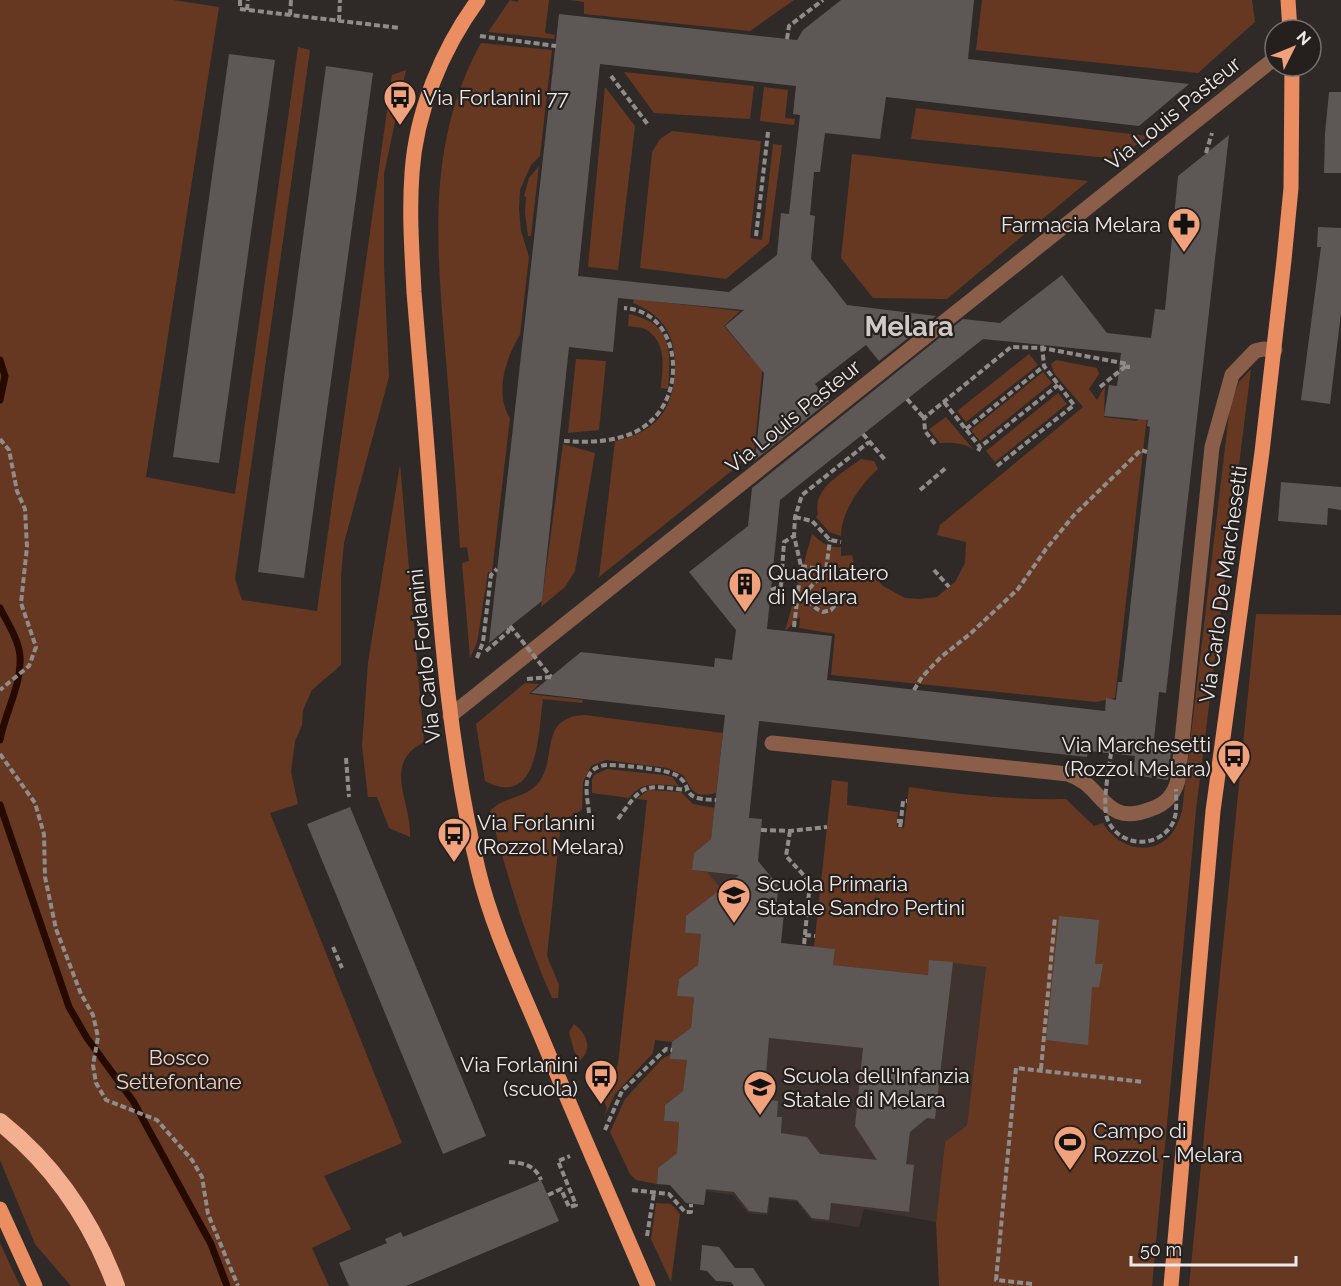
<svg xmlns="http://www.w3.org/2000/svg" width="1341" height="1286" viewBox="0 0 1341 1286" font-family="Raleway,sans-serif">
<rect width="100%" height="100%" fill="#2f2a28"/>
<path fill="#3e332e" d="M 749,818 L 762,819 L 758,861 L 772,878 L 776,910 L 784,912 L 781,943 L 835,949 L 834,965 L 928,975 L 929,960 L 986,966 L 967,1125 L 945,1142 L 936,1222 L 864,1209 L 859,1227 L 811,1220 L 797,1202 L 770,1198 L 768,1215 L 748,1213 L 733,1195 L 706,1191 L 704,1205 L 691,1204 L 686,1203 L 670,1185 L 657,1184 L 658,1168 L 679,1122 L 664,1121 L 686,1060 L 670,1059 L 672,1042 L 691,1027 L 694,998 L 677,996 L 701,934 L 685,933 L 694,853 L 711,839 Z"/>
<path fill="#663822" d="M 0,0 L 173,0 L 219,7 L 146,477 L 235,494 L 298,47 L 310,50 L 235,579 L 242,600 L 317,611 L 392,75 L 406,70 L 384,174 L 384,265 L 389,377 L 344,543 L 341,576 L 341,665 L 312,690 L 303,710 L 302,725 L 295,741 L 291,772 L 298,804 L 270,813 L 402,1143 L 324,1176 L 351,1229 L 312,1248 L 329,1286 L 71,1286 L 35,1244 L 0,1160 Z
M 510,0 L 517,2 L 519,0 L 549,0 L 545,33 L 555,35 L 554,39 L 488,32 Z
M 570,0 L 794,0 L 750,31 L 584,14 L 584,2 Z
M 982,0 L 1252,0 L 1255,22 L 1198,73 L 976,50 Z
M 481,43 L 552,50 L 540,156 L 531,165 L 520,190 L 519,209 L 521,231 L 529,257 L 520,335 C 506,357 494,394 510,418 L 492,572 L 488,572 L 477,643 L 470,658 L 462,563 L 469,561 L 467,547 L 460,548 C 456,485 451,423 446,360 C 437,250 425,144 481,43 Z
M 624,72 L 754,86 L 750,119 L 654,113 Z
M 605,87 L 635,126 L 618,270 L 588,267 Z
M 764,87 L 788,90 L 785,118 L 795,119 L 794,125 L 760,121 Z
M 916,108 L 1147,136 L 1119,159 L 911,139 Z
M 672,131 L 761,141 L 750,238 L 762,240 L 773,144 L 782,145 L 769,243 L 726,279 L 640,268 L 652,152 L 660,139 Z
M 852,154 L 1088,181 L 947,299 L 873,298 L 841,258 Z
M 539,166 L 531,236 L 528,236 L 525,213 L 526,197 L 524,196 L 529,178 Z
M 634,299 L 740,311 L 724,326 L 750,357 L 765,343 L 754,453 L 599,577 L 615,441 C 633,437 648,431 660,417 C 669,406 673,392 674,378 C 678,342 668,317 633,303 Z
M 629,314 C 673,324 671,350 668,389 L 661,388 C 662,367 668,345 647,330 C 643,327 634,327 628,326 Z
M 1029,354 L 1038,365 L 966,422 L 957,411 Z
M 576,359 L 606,361 L 599,430 L 568,433 Z
M 1056,360 L 1097,368 L 1099,374 L 1089,389 L 1097,400 L 1105,386 L 1104,417 L 1137,421 L 1139,417 L 1147,417 L 1115,698 L 1096,702 L 831,675 L 835,634 L 799,628 L 800,617 L 785,631 L 812,534 C 821,542 829,549 841,547 L 841,556 L 852,555 L 859,581 L 871,573 L 883,586 L 905,598 L 919,599 L 937,597 L 955,582 L 965,563 L 966,542 L 937,535 L 940,525 L 1083,407 L 1054,373 L 1051,364 Z
M 1251,369 L 1196,810 L 1152,1286 L 939,1286 L 936,1222 L 945,1142 L 967,1125 L 986,967 L 930,960 L 928,975 L 833,965 L 835,949 L 814,947 L 832,780 L 848,782 L 847,805 L 898,812 L 897,827 L 904,828 L 909,787 C 961,795 1013,800 1066,799 L 1094,826 L 1103,823 C 1117,848 1153,859 1173,832 C 1177,826 1180,818 1182,811 L 1230,405 L 1239,382 Z
M 1043,372 L 1052,383 L 980,441 L 971,430 Z
M 1058,393 L 1067,404 L 995,462 L 986,451 Z
M 946,417 L 973,449 C 963,443 952,442 940,443 L 929,429 Z
M 563,444 L 595,453 L 575,571 L 565,587 L 541,607 Z
M 861,459 L 874,461 L 878,469 C 861,484 841,512 841,536 L 829,532 L 816,517 L 818,514 C 812,488 843,473 861,459 Z
M 400,464 L 424,742 C 381,764 412,802 410,837 L 389,828 L 377,797 L 368,797 L 362,746 L 368,663 Z
M 1256,614 L 1341,615 L 1341,1286 L 1189,1286 Z
M 525,683 L 539,684 L 529,694 L 583,700 L 582,703 L 543,699 C 538,731 540,810 485,781 L 476,724 Z
M 585,715 L 723,733 L 716,793 C 694,798 693,792 683,775 L 667,768 L 606,760 L 591,766 L 583,782 L 582,810 L 561,821 L 547,956 L 559,985 L 558,998 L 552,998 C 525,937 507,875 490,811 C 504,796 526,799 539,782 C 558,757 538,717 585,715 Z
M 607,769 L 664,775 L 672,777 L 679,786 C 659,785 643,780 629,798 L 592,793 L 592,780 L 594,775 Z
M 648,790 L 681,792 L 693,804 L 715,808 L 711,839 L 694,853 L 692,870 L 707,872 L 721,889 L 686,916 L 685,933 L 701,934 L 698,965 L 679,979 L 678,996 L 694,997 L 691,1028 L 672,1042 L 655,1040 L 653,1053 L 615,1094 L 604,1118 L 607,1108 L 602,1097 L 597,1099 L 594,1089 L 612,1080 L 618,1064 L 647,800 L 637,799 Z
M 574,1024 C 587,1033 593,1050 580,1060 L 574,1051 L 569,1032 Z
M 671,1054 L 671,1059 L 687,1060 L 683,1091 L 665,1105 L 664,1121 L 679,1122 L 677,1153 L 658,1168 L 657,1184 L 636,1180 L 630,1174 L 610,1132 L 625,1099 L 662,1059 Z
M 656,1203 L 671,1204 L 680,1214 L 671,1282 L 651,1239 Z
M 0,1243 L 20,1286 L 0,1286 Z"/>
<g fill="none" stroke-linecap="round" stroke-linejoin="round">
<path stroke="#260a00" stroke-width="7" d="M 0,360 L 5,376 L 0,400
M 0,608 C 7,622 19,640 20,656 C 22,685 5,712 0,740
M 0,805 L 69,1007 L 87,1038 L 133,1101 L 211,1244 L 227,1286"/>
</g>
<path fill="#5d5855" fill-rule="evenodd" d="M 841,0 L 974,0 L 968,59 L 1189,84 L 1139,126 L 886,97 L 880,139 L 825,133 L 820,172 L 814,172 L 810,215 L 815,216 L 811,259 L 847,305 L 936,316 L 879,361 L 866,345 L 815,384 L 829,401 L 755,460 L 764,373 L 725,326 L 744,310 L 618,298 L 613,352 L 569,347 L 542,601 L 489,643 L 559,14 L 797,40 L 803,30 ZM 600,64 L 796,86 L 793,114 L 800,115 L 789,214 L 781,213 L 777,255 L 729,292 L 578,276 Z
M 229,54 L 275,60 L 219,463 L 173,457 Z
M 326,66 L 373,73 L 304,578 L 258,572 Z
M 1329,92 L 1341,92 L 1341,173 L 1324,173 L 1325,133 Z
M 1229,135 L 1166,693 L 1159,692 L 1154,740 L 1172,742 L 1168,780 L 1133,775 L 1135,756 L 1088,751 L 1087,757 L 759,721 L 749,818 L 762,819 L 758,861 L 772,878 L 779,879 L 776,911 L 784,912 L 781,943 L 835,949 L 833,965 L 928,975 L 929,960 L 953,962 L 935,1119 L 927,1118 L 910,1132 L 906,1164 L 914,1165 L 909,1212 L 831,1203 L 829,1220 L 812,1218 L 797,1200 L 769,1197 L 767,1213 L 749,1211 L 734,1192 L 706,1189 L 704,1205 L 686,1203 L 670,1185 L 657,1184 L 658,1168 L 677,1153 L 679,1122 L 664,1121 L 665,1105 L 683,1091 L 687,1060 L 670,1059 L 672,1042 L 691,1028 L 694,997 L 677,996 L 679,979 L 698,965 L 701,934 L 685,933 L 686,916 L 739,875 L 692,870 L 694,853 L 711,839 L 725,715 L 531,693 L 581,652 L 714,667 L 715,658 L 732,660 L 736,630 L 689,572 L 748,526 L 752,488 L 963,319 L 1000,323 L 1062,275 L 1107,333 L 1151,338 L 1155,309 L 1165,310 L 1178,176 ZM 983,339 L 1121,353 L 1117,386 L 1109,385 L 1104,416 L 1148,420 L 1147,426 L 1150,427 L 1122,682 L 1118,682 L 1116,700 L 1106,698 L 1105,711 L 827,680 L 832,636 L 767,629 L 780,500 ZM 769,1038 L 863,1048 L 855,1126 L 877,1160 L 820,1154 L 807,1137 L 781,1133 L 782,1117 L 777,1117 L 778,1101 L 764,1099 Z
M 1318,227 L 1341,228 L 1341,313 L 1330,404 L 1301,400 L 1321,247 L 1317,247 Z
M 1281,482 L 1341,487 L 1341,510 L 1328,508 L 1327,525 L 1278,521 Z
M 350,807 L 486,1136 L 443,1154 L 307,824 Z
M 1059,916 L 1099,920 L 1095,964 L 1103,964 L 1099,987 L 1092,987 L 1088,1045 L 1046,1040 Z
M 541,1180 L 559,1221 L 406,1286 L 349,1286 L 339,1263 L 387,1243 L 385,1239 L 401,1232 L 403,1237 Z
M 702,1245 L 719,1247 L 735,1268 L 753,1268 L 765,1286 L 734,1286 L 731,1282 L 716,1281 L 707,1271 L 700,1270 Z"/>
<g fill="none" stroke-linecap="round" stroke-linejoin="round">
<path stroke="#908c8a" stroke-width="4" stroke-dasharray="6 3" stroke-linecap="butt" d="M 240,0 L 240,9 L 400,28
M 247,10 L 248,0
M 290,15 L 291,0
M 339,21 L 340,0
M 480,36 L 556,46
M 787,39 L 789,26 L 823,0
M 611,76 L 649,126
M 1206,153 L 1212,133
M 756,236 L 768,132
M 1100,387 L 1127,365
M 907,399 L 924,418
M 944,402 L 980,447
M 966,429 L 1044,366
M 863,434 L 886,461
M 0,439 L 9,450 L 17,491 L 25,509 L 27,547 L 21,603 L 36,647 L 29,666 L 0,690
M 564,441 C 593,443 630,442 652,420 C 687,388 679,311 624,308
M 935,444 L 925,431 L 924,418 L 1011,347 L 1042,348 L 1128,364 L 1128,369
M 978,451 L 980,447 L 1058,385
M 997,466 L 1074,405 L 1044,366 L 1042,345
M 920,490 L 947,467
M 795,517 L 812,521 L 830,540 L 841,542
M 801,566 L 826,570 L 830,540
M 821,569 L 819,578 L 807,591 C 809,603 812,607 823,612 L 831,610 L 836,604 L 833,598
M 934,570 L 949,587
M 771,590 L 781,586 L 784,542 L 794,536
M 794,627 L 801,566 L 794,536 L 795,517 L 802,495 L 869,442
M 486,651 L 508,632 L 510,626
M 477,658 L 483,642 L 491,575 L 497,569
M 527,679 L 551,677
M 914,690 L 922,677 L 941,657 L 970,634 L 1018,589 L 1046,549 L 1075,514 L 1141,450 L 1147,452
M 0,754 L 35,803 L 44,834 L 45,877 L 56,929 L 81,994 L 93,1015 L 98,1037 L 93,1065 L 96,1083 L 106,1100 L 157,1120 L 192,1160 L 202,1177 L 208,1214 L 238,1286
M 346,758 L 349,797
M 589,813 C 588,801 583,782 591,772 C 595,767 602,765 607,765 C 621,765 665,769 676,775 C 696,787 676,799 716,800
M 618,819 C 644,783 642,785 686,790
M 897,821 L 901,821 L 903,801 L 907,801
M 900,827 L 901,821
M 761,830 L 790,831 L 827,827
M 790,831 L 786,856 L 810,882 L 804,945
M 805,935 L 815,936
M 333,947 L 342,968
M 1041,1069 L 1055,917
M 605,1130 L 622,1091 L 666,1049 L 672,1050
M 509,1162 C 524,1163 535,1165 541,1180
M 632,1190 L 669,1194 L 685,1212 L 691,1212 L 691,1204
M 548,1195 L 561,1189 L 569,1207 L 576,1205 L 558,1161 L 570,1156
M 647,1236 L 654,1193
M 1032,1284 L 996,1280 L 1016,1068 L 1144,1082"/>
<path stroke="#8b5e49" stroke-width="15" d="M 450,716 L 1275,58
M 772,743 L 1068,774 C 1104,785 1103,828 1151,809 C 1166,804 1174,795 1178,780 L 1212,447 L 1232,375 L 1255,351 L 1263,349 L 1275,350"/>
<path stroke="#ea8d61" stroke-width="15" d="M 478,0 C 442,49 416,112 412,173 C 409,213 412,253 414,292 C 420,366 427,440 432,514 C 441,634 450,752 478,869 C 491,924 516,977 538,1029 C 574,1115 611,1200 648,1286
M 1288,0 L 1290,30
M 0,1209 L 35,1286
M 1171,1286 L 1213,811 L 1262,452 L 1284,260 L 1291,188 L 1292,66"/>
<path stroke="#f3af90" stroke-width="18" d="M 0,1122 C 54,1165 92,1221 116,1286"/>
<path stroke="#908c8a" stroke-width="4" stroke-dasharray="6 3" stroke-linecap="butt" d="M 510,626 L 551,677
M 1111,753 C 1109,770 1102,802 1107,818 C 1117,846 1155,850 1171,826 C 1178,816 1176,801 1176,789"/>
</g>
<defs>
<symbol id="bus-pin" viewBox="-11 -11 22 30"><path d="M0 17L-7.5 6A9.5 9.5 0 1 1 7.5 6Z" fill="#f1a17c" stroke="#25201e"/><path d="M-5-6H5V4H4V6H2V4H-2V6H-4V4H-5ZM-3.5-4V0h7V-4ZM-3.5 1.2v1.5H-2V1.2ZM2 1.2v1.5H3.5V1.2Z" fill="#111"/></symbol>
<symbol id="pharmacy-pin" viewBox="-11 -11 22 30"><path d="M0 17L-7.5 6A9.5 9.5 0 1 1 7.5 6Z" fill="#f1a17c" stroke="#25201e"/><path d="M-2-6h4v4h4v4h-4v4h-4v-4h-4v-4h4Z" fill="#111"/></symbol>
<symbol id="building-pin" viewBox="-11 -11 22 30"><path d="M0 17L-7.5 6A9.5 9.5 0 1 1 7.5 6Z" fill="#f1a17c" stroke="#25201e"/><path d="M-4-6H4V6H1V3H-1V6H-4ZM-2.5-4.3h1.7v1.8h-1.7ZM.8-4.3h1.7v1.8H.8ZM-2.5-1h1.7V.8h-1.7ZM.8-1h1.7V.8H.8Z" fill="#111"/></symbol>
<symbol id="school-pin" viewBox="-11 -11 22 30"><path d="M0 17L-7.5 6A9.5 9.5 0 1 1 7.5 6Z" fill="#f1a17c" stroke="#25201e"/><path d="M0-5L7-2L0 1L-7-2ZM-4 1L0 2.5L4 1V4Q0 6-4 4Z" fill="#111"/></symbol>
<symbol id="stadium-pin" viewBox="-11 -11 22 30"><path d="M0 17L-7.5 6A9.5 9.5 0 1 1 7.5 6Z" fill="#f1a17c" stroke="#25201e"/><path d="M0-5a6.5 5 0 1 0 0 10a6.5 5 0 1 0 0-10ZM-3.5-1.8h7v3.6h-7Z" fill="#111"/></symbol>
</defs>
<g fill-rule="evenodd">
<use href="#bus-pin" x="381" y="78" width="38" height="52"/>
<use href="#pharmacy-pin" x="1165" y="205" width="38" height="52"/>
<use href="#building-pin" x="726" y="565" width="38" height="52"/>
<use href="#bus-pin" x="1215" y="737" width="38" height="52"/>
<use href="#bus-pin" x="435" y="815" width="38" height="52"/>
<use href="#school-pin" x="715" y="876" width="38" height="52"/>
<use href="#bus-pin" x="582" y="1057" width="38" height="52"/>
<use href="#school-pin" x="741" y="1068" width="38" height="52"/>
<use href="#stadium-pin" x="1051" y="1123" width="38" height="52"/>
</g>
<g text-anchor="middle" dominant-baseline="central" stroke-width="4.5" stroke-linejoin="round" paint-order="stroke">
<g font-size="21" fill="#ece9e8" stroke="#25201e" text-anchor="start">
<text x="423" y="97">Via Forlanini 77</text>
<text x="1161" y="224" text-anchor="end">Farmacia Melara</text>
<text x="768" y="572">Quadrilatero<tspan x="768" dy="24">di Melara</tspan></text>
<text x="1211" y="744" text-anchor="end">Via Marchesetti<tspan x="1211" dy="24">(Rozzol Melara)</tspan></text>
<text x="477" y="822">Via Forlanini<tspan x="477" dy="24">(Rozzol Melara)</tspan></text>
<text x="757" y="883">Scuola Primaria<tspan x="757" dy="24">Statale Sandro Pertini</tspan></text>
<text x="578" y="1064" text-anchor="end">Via Forlanini<tspan x="578" dy="24">(scuola)</tspan></text>
<text x="783" y="1075">Scuola dell'Infanzia<tspan x="783" dy="24">Statale di Melara</tspan></text>
<text x="1093" y="1130">Campo di<tspan x="1093" dy="24">Rozzol - Melara</tspan></text>
</g>
<g font-size="21" fill="#ece9e8" stroke="#25201e">
<text transform="translate(1173 113) rotate(-39)">Via Louis Pasteur</text>
<text transform="translate(793 416) rotate(-39)">Via Louis Pasteur</text>
<text transform="translate(1223 584) rotate(-82)">Via Carlo De Marchesetti</text>
<text transform="translate(424 656) rotate(-96)">Via Carlo Forlanini</text>
</g>
<g font-size="21" fill="#f6d1c0" stroke="#25201e">
<text x="179" y="1057">Bosco<tspan x="179" dy="24">Settefontane</tspan></text>
</g>
<g font-size="27" font-weight="bold" fill="#d0c9c6" stroke="#25201e">
<text x="909" y="326">Melara</text>
</g>
</g>
<g transform="translate(1293 48) rotate(47)"><circle r="28" fill="#25201e" stroke="#75706f" stroke-width="1.5"/>
<path d="M0-4.5L10 22L0 15L-10 22Z" fill="#f1a17c"/>
<text y="-9" font-size="16" font-weight="bold" text-anchor="middle" fill="#ece9e8">N</text>
</g>
<path d="M1131 1256v9h165v-9" fill="none" stroke="#ece9e8" stroke-width="3"/>
<text x="1140" y="1256" font-size="18" fill="#ece9e8" stroke="#25201e" stroke-width="4.5" paint-order="stroke">50 m</text>
</svg>
